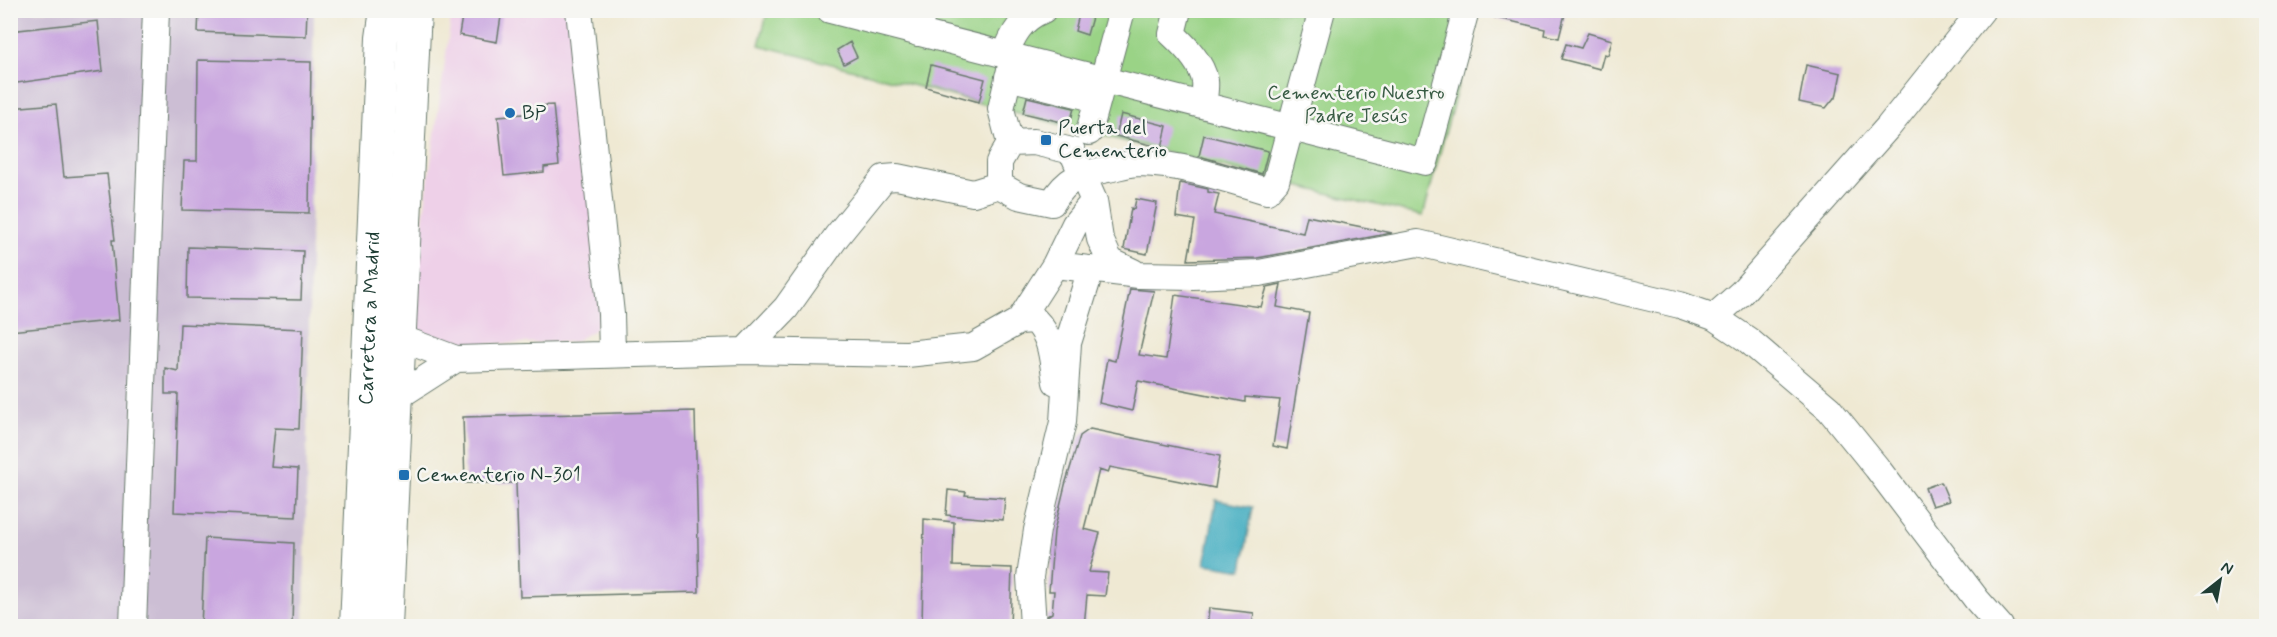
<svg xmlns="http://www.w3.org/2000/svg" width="2277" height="637" viewBox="0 0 2277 637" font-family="Mynerve,sans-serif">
<rect width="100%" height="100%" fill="#f6f6f2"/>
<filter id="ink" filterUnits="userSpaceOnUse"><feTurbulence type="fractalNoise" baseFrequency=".0167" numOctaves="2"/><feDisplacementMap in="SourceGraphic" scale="12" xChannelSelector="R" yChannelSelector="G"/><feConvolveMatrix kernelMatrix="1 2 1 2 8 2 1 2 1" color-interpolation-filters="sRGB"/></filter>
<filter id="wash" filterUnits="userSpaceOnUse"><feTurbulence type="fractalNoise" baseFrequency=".008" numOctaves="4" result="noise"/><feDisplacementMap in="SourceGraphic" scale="24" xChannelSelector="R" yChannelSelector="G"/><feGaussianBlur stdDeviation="1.35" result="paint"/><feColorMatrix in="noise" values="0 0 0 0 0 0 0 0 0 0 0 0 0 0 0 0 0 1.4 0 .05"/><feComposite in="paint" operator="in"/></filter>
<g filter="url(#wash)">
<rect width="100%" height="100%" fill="#efe9d3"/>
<path fill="#eed0e8" d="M 452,11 L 572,11 L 604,312 L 594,330 L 574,342 L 432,345 L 408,328 Z"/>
<path fill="#ccbed4" d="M 10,11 L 314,11 L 304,626 L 11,626 Z"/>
<path fill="#9ad386" stroke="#5c885d" stroke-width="1.5" d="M 768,10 L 1478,11 L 1423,216 L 1276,181 L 759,45 Z"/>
<path fill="#41acc0" stroke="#30747a" stroke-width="1.5" d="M 1216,500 L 1253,507 L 1242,570 L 1205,564 Z"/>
<g id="blocks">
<path fill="#c9a6df" d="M 199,10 L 307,10 L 306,36 L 198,32 Z
M 463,10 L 502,10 L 497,42 L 459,35 Z
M 1080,10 L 1094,10 L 1087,35 L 1075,31 Z
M 1489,10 L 1566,10 L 1559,38 L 1544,35 L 1545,29 L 1488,16 Z
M 98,21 L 103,71 L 10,84 L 10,31 Z
M 1588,33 L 1612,40 L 1608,55 L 1604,54 L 1600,69 L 1561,59 L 1566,44 L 1581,48 Z
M 850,42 L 857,57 L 844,64 L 837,50 Z
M 198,60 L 311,62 L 309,213 L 182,210 L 184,161 L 197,161 Z
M 931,65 L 985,79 L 979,102 L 926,87 Z
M 1806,65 L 1841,73 L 1836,98 L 1834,98 L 1826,108 L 1799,102 Z
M 1027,97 L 1074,108 L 1070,124 L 1023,113 Z
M 56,104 L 64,177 L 107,174 L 115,240 L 112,240 L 119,320 L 10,331 L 10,108 Z
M 553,105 L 559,165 L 544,167 L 544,172 L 504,176 L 498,116 L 536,113 L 536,106 Z
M 1121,114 L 1167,126 L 1162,148 L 1116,136 Z
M 1204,135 L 1268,151 L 1262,174 L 1199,156 Z
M 1180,183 L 1208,189 L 1208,192 L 1219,194 L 1214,214 L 1303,233 L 1307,216 L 1392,233 L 1257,258 L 1188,260 L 1195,220 L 1176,217 Z
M 1136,199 L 1157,203 L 1147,254 L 1124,249 L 1131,208 L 1134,209 Z
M 188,247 L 303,251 L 301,300 L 187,298 Z
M 1281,284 L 1277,307 L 1309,313 L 1287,449 L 1273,446 L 1280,400 L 1245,397 L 1245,402 L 1138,381 L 1132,411 L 1099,403 L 1107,359 L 1115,361 L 1130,289 L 1154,291 L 1139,355 L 1166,359 L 1175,295 L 1261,307 L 1267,287 Z
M 180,324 L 303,329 L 299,429 L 275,428 L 271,467 L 298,469 L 296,517 L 174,512 L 178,394 L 165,394 L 165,368 L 178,371 Z
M 695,411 L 699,592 L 520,597 L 516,483 L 465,483 L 463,417 Z
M 1090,429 L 1220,456 L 1215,488 L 1110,467 L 1108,473 L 1099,470 L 1084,529 L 1100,533 L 1089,572 L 1108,573 L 1105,596 L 1087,595 L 1084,627 L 1048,627 L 1047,616 L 1052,613 L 1054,591 L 1049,591 L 1054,531 L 1065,485 L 1080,436 Z
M 1941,482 L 1949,501 L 1932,506 L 1925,488 Z
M 948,490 L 966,492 L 965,495 L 1005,498 L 1003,520 L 946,515 Z
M 924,519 L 954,522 L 953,566 L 1012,568 L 1010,627 L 922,627 Z
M 205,538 L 294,543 L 292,627 L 201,627 Z
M 1209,608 L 1254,613 L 1252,627 L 1207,627 Z"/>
</g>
</g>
<g filter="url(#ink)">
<use href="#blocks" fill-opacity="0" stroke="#68796c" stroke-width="1.5"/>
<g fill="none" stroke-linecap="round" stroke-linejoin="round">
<defs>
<path id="minor" d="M 579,10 L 611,314 L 612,353
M 830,10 L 1425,162 L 1466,10
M 1178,10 L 1172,34 C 1185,46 1202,63 1205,81 C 1206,88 1204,98 1203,105
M 918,33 L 923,10
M 1005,55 C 1013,34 1021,19 1043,10
M 1008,77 L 1098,99
M 1089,132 L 1122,10
M 999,185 L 999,162 L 1010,143 L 1001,109 L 1013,57
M 1094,201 L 1100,239 L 1110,261 L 1133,272
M 1055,265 L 1139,275 L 1193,276 L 1259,273 L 1418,243 L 1680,305 L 1714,317 L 1748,340 L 1829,409 L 1877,468 L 1977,600 L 2000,626
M 1714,317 L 1741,293 L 1889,126 L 1982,10
M 1019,321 L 1035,320 C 1052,337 1052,359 1056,382
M 400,338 L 456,359 L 745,351 L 907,354 L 973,347 L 1019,321 L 1055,265 L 1075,224 L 1094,201 L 1072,151 L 1034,142 L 1010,143
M 745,351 L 786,308 L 837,236 L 884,178 L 897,177 L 973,193 L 999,185 L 1019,196 L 1052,203 C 1067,178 1079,174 1108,169 C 1118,167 1129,163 1140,163 C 1183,164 1226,179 1267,191 L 1276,181 L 1322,10
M 397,397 L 456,359
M 133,626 L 156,10
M 1033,626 L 1030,577 L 1037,530 L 1063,422 L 1068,343 L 1091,269"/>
<g id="major">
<path id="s1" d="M 356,626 L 382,38 L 386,10"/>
<path d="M 386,626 L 415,10"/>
</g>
</defs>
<use href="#minor" stroke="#68796c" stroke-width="28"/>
<use href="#major" stroke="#68796c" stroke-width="34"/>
<use href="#minor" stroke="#fff" stroke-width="26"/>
<use href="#major" stroke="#fff" stroke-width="32"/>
</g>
</g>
<g fill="#1f6fb2" stroke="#f6f6f2" stroke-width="2">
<circle cx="510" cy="113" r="6"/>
<rect x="1040" y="134" width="12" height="12" rx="3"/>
<rect x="398" y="469" width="12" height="12" rx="3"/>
</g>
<g text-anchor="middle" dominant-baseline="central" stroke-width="5" stroke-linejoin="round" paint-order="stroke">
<g font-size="20" fill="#385b44" stroke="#f6f6f2">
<text x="1356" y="93">Cementerio Nuestro<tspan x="1356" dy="23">Padre Jesús</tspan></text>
</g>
<g font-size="20" fill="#1f3d34" stroke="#f6f6f2" text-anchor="start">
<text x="522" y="113">BP</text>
<text x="1058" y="128">Puerta del<tspan x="1058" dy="23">Cementerio</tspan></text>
<text x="416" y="475">Cementerio N-301</text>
</g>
<g font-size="20" fill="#1f3d34" stroke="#f6f6f2">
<text stroke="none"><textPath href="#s1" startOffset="308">Carretera a Madrid</textPath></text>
</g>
</g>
<rect width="2277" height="637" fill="none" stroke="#f6f6f2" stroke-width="36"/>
<g transform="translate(2220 580) rotate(31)" stroke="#f6f6f2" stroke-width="4.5" paint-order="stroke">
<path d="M0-4.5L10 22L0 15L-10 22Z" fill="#1f3d34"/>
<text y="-9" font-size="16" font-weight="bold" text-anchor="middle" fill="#1f3d34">N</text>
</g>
</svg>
